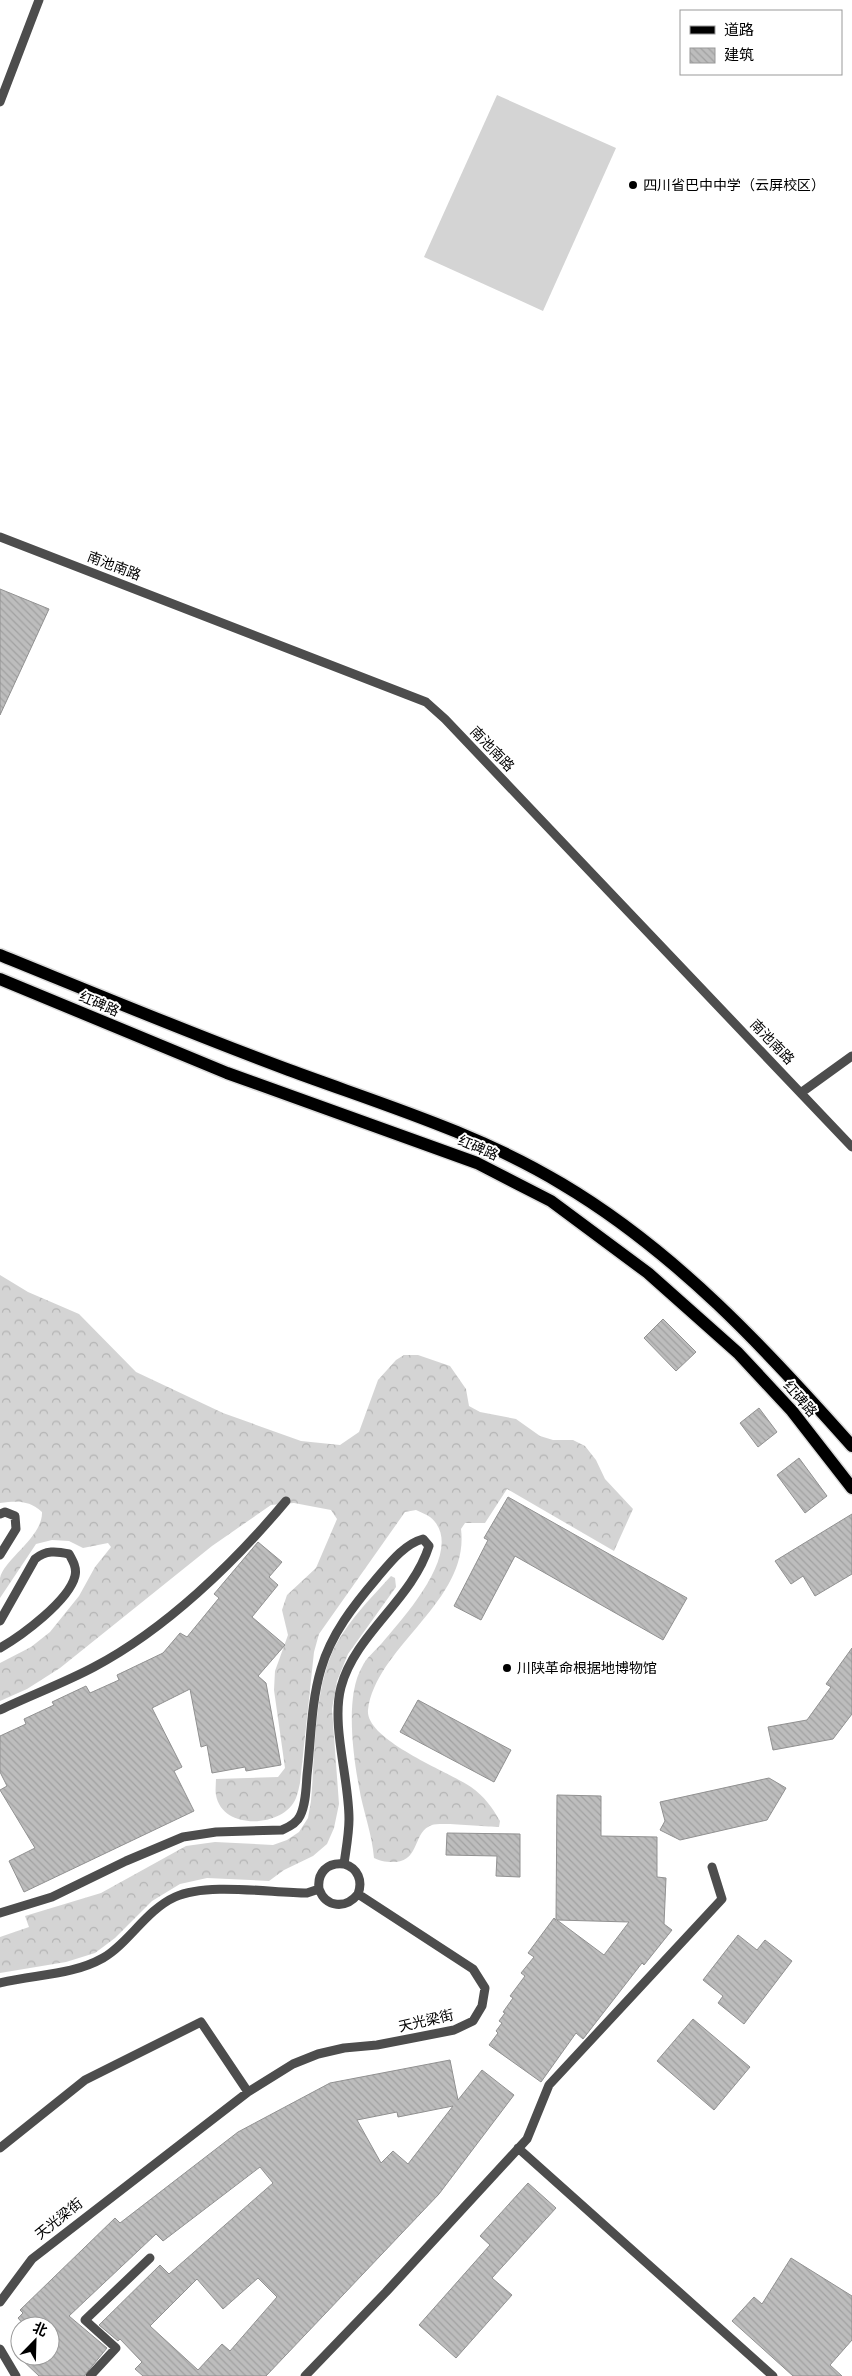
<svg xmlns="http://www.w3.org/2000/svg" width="852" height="2376" viewBox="0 0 852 2376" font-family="'Varela Round','Noto Sans SC',sans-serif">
<defs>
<pattern id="forest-crowns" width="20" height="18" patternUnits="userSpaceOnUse" patternTransform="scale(1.25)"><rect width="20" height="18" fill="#d4d4d4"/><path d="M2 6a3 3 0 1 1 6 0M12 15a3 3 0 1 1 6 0" fill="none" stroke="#b4b4b4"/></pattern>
<pattern id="building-back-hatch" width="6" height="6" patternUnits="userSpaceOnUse" patternTransform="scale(1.25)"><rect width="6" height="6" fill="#bdbdbd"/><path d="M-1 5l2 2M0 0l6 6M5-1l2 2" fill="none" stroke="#a1a1a1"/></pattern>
</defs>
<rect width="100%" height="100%" fill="#fff"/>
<path fill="url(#forest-crowns)" d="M 0,1275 L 28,1292 L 79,1314 L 136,1372 L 223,1413 L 301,1441 L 340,1445 L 359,1432 L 378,1380 L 396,1360 L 404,1355 L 418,1355 L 450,1366 L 466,1389 L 469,1406 L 480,1412 L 516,1419 L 540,1436 L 553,1440 L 573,1440 L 585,1446 L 596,1460 L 605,1479 L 633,1509 L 614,1551 L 507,1489 L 485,1523 L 465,1523 L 461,1529 C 470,1601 376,1646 368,1710 C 365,1740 449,1772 471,1787 C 484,1796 492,1807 500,1821 L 499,1827 C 486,1827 441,1822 432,1825 C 413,1831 420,1860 396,1862 C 387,1862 382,1862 374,1858 C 372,1833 363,1811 359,1787 C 353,1755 345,1696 362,1667 C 366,1658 375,1651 382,1643 C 403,1618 468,1548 430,1517 C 426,1514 420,1512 416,1510 L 405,1512 L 319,1634 L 314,1652 L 300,1783 C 299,1787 298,1793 296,1798 C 284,1828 222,1831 216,1795 C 215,1790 216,1784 216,1779 L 278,1777 L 285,1768 L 274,1690 L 275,1671 L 288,1635 L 282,1610 L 287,1595 L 316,1568 L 337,1519 L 331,1510 L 294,1503 L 271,1505 L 212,1546 L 60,1668 L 27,1689 L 0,1701 L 0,1663 L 31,1647 L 50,1632 L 79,1596 L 95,1567 L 111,1547 L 108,1543 L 83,1548 L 69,1541 L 52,1540 L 36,1544 L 0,1598 C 0,1592 0,1584 0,1578 C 4,1559 43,1537 42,1512 C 29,1500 17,1501 0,1503 Z
M 391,1576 L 395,1578 L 396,1587 L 348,1654 L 337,1681 L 332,1709 L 339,1804 L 334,1828 L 327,1844 L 313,1856 L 284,1870 L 269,1881 L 207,1878 L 180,1884 L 152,1901 L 115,1938 L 95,1953 L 66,1962 L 0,1973 L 0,1937 L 29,1927 L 25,1916 L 101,1893 L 186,1846 L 215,1842 L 273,1845 L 287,1840 L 299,1832 L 308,1818 L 311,1801 C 315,1756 314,1694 332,1653 C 345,1624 370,1599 391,1576 Z"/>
<path fill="#d4d4d4" d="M 497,95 L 616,148 L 543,311 L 424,257 Z"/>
<path fill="url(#building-back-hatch)" stroke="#919191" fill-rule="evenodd" d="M 0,589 L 49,609 L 0,715 Z
M 663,1319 L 696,1352 L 676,1371 L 644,1338 Z
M 759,1408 L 777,1432 L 758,1447 L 740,1423 Z
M 799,1458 L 827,1496 L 805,1513 L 777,1475 Z
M 508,1497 L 687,1598 L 663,1640 L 515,1556 L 481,1620 L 454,1606 L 488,1540 L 484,1538 Z
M 852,1514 L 852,1574 L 815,1596 L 803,1576 L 791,1584 L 775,1561 Z
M 258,1542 L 282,1562 L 269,1577 L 278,1585 L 252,1617 L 285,1645 L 258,1676 L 266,1683 L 281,1765 L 246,1771 L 245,1767 L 212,1773 L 207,1745 L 201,1747 L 190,1689 L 152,1708 L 182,1767 L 174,1771 L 194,1811 L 24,1892 L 9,1861 L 35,1848 L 0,1790 L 7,1786 L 0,1772 L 0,1736 L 26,1724 L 24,1719 L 54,1705 L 52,1702 L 86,1686 L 90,1693 L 119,1680 L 117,1675 L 163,1653 L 180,1633 L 187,1637 L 219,1598 L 214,1594 Z
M 852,1648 L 852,1714 L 833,1739 L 773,1750 L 768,1727 L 807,1720 L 831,1687 L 826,1684 Z
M 418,1700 L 511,1750 L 494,1782 L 400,1732 Z
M 769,1778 L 786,1788 L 767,1820 L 680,1840 L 660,1830 L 665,1821 L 660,1802 Z
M 557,1795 L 601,1796 L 601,1836 L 657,1837 L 657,1877 L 666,1878 L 664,1924 L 672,1930 L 644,1965 L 642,1963 L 583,2039 L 576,2033 L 541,2082 L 489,2045 L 498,2033 L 496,2031 L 502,2023 L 499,2021 L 505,2013 L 503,2012 L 513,1998 L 510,1996 L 525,1976 L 521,1973 L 534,1957 L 528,1953 L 554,1918 L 556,1920 ZM 557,1920 L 629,1922 L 604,1955 Z
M 447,1833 L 520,1834 L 520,1877 L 496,1876 L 497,1856 L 446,1855 Z
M 738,1935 L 757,1950 L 765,1940 L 792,1961 L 744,2024 L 718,2003 L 723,1996 L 703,1980 Z
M 693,2019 L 750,2067 L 714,2110 L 657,2061 Z
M 450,2060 L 458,2100 L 482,2070 L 514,2095 L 439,2194 L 266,2376 L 143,2376 L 135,2369 L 142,2362 L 120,2339 L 118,2341 L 99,2325 L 160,2265 L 169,2274 L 273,2183 L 260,2167 L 163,2241 L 156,2234 L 69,2316 L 107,2348 L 84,2376 L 39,2376 L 18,2356 L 50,2356 L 50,2326 L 25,2326 L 18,2318 L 23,2313 L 20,2310 L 115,2218 L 120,2223 L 238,2132 L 330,2083 ZM 453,2106 L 408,2164 L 393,2151 L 381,2163 L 357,2120 L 397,2112 L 398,2117 ZM 258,2278 L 277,2297 L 230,2351 L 222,2344 L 198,2370 L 150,2326 L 197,2279 L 223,2309 Z
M 528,2183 L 556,2208 L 492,2278 L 512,2295 L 456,2358 L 419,2325 L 490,2245 L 480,2236 Z
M 791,2258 L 852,2296 L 852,2340 L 830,2365 L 842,2376 L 793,2376 L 732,2321 L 754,2297 L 762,2304 Z"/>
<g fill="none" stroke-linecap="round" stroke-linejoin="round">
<defs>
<path id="major" d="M 0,955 C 96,994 192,1034 289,1070 C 381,1104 478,1133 562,1184 C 675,1251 766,1349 852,1446
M 0,979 L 227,1073 L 477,1163 L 551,1201 L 648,1273 L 738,1353 L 792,1411 L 852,1488"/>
</defs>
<use href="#major" stroke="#dbdbdb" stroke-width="15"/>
<path stroke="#4d4d4d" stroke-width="9" d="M 0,102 L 39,0
M 0,537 L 426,702 L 445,719 L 852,1147
M 802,1092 L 852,1056
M 0,1514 L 5,1512 L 15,1516 L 16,1529 L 0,1555
M 0,1621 L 35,1559 C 46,1550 56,1551 69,1554 C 73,1561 77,1568 75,1576 C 69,1601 21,1636 0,1648
M 0,1710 C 31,1695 64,1683 94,1667 C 166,1629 234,1563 286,1501
M 319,1889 C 317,1873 327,1862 344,1864
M 0,1913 L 52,1897 L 126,1861 L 183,1837 L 216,1832 L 282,1830 C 289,1827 297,1823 300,1816 C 306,1804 306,1788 307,1775 C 311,1740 311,1702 321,1669 C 331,1634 354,1605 377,1578 C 389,1564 404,1544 423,1539 L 429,1546 C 412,1600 355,1634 341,1687 C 331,1725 349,1778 349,1819 C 349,1834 346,1849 344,1864 C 358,1868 363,1881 358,1894
M 0,1983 C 34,1974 71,1976 103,1958 C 128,1944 146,1910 175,1897 C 207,1882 271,1893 307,1893 L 319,1889 C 326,1908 346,1909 358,1894 L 473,1969 L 485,1988 L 482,2006 L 473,2021 L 454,2030 L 377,2045 L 344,2048 L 318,2054 L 293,2064 L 248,2092 L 32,2259 L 0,2302
M 0,2148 L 85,2080 L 201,2022 L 248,2092
M 518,2148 L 773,2376
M 0,2349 L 16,2376
M 90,2376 L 116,2348 L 85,2320 L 150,2258
M 305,2376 L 386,2292 L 527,2139 L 549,2085 L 722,1899 L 712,1867"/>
<use href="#major" stroke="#000" stroke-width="12"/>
</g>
<g fill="#000" stroke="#fff" stroke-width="2">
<circle cx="633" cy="185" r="5"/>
<circle cx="507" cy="1668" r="5"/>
</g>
<g text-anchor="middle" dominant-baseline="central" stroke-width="4" stroke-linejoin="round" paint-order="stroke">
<g font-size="14" fill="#000" stroke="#fff" text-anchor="start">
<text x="643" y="185">四川省巴中中学（云屏校区）</text>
<text x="517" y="1668">川陕革命根据地博物馆</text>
</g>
<g font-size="14" fill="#000" stroke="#fff">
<text transform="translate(114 566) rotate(21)">南池南路</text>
<text transform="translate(492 749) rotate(46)">南池南路</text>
<text transform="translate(99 1004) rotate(23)">红碑路</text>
<text transform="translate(772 1042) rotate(46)">南池南路</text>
<text transform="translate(478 1148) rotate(23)">红碑路</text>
<text transform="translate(800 1399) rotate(49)">红碑路</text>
<text transform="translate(426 2021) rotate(-13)">天光梁街</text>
<text transform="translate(59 2219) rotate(-39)">天光梁街</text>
</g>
</g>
<rect x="680" y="10" width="162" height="65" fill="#ffffff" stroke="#999999"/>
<rect x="690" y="26" width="25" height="8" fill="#000000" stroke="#999999"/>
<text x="724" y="35" font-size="15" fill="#000000">道路</text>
<rect x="690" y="48" width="25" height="15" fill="url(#building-back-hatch)" stroke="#999999"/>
<text x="724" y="60" font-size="15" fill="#000000">建筑</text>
<g transform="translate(35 2341) rotate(23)"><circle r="24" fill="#ffffff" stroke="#999999"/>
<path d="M0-4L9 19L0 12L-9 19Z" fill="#000000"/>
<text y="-8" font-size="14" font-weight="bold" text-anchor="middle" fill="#000000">北</text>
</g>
</svg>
